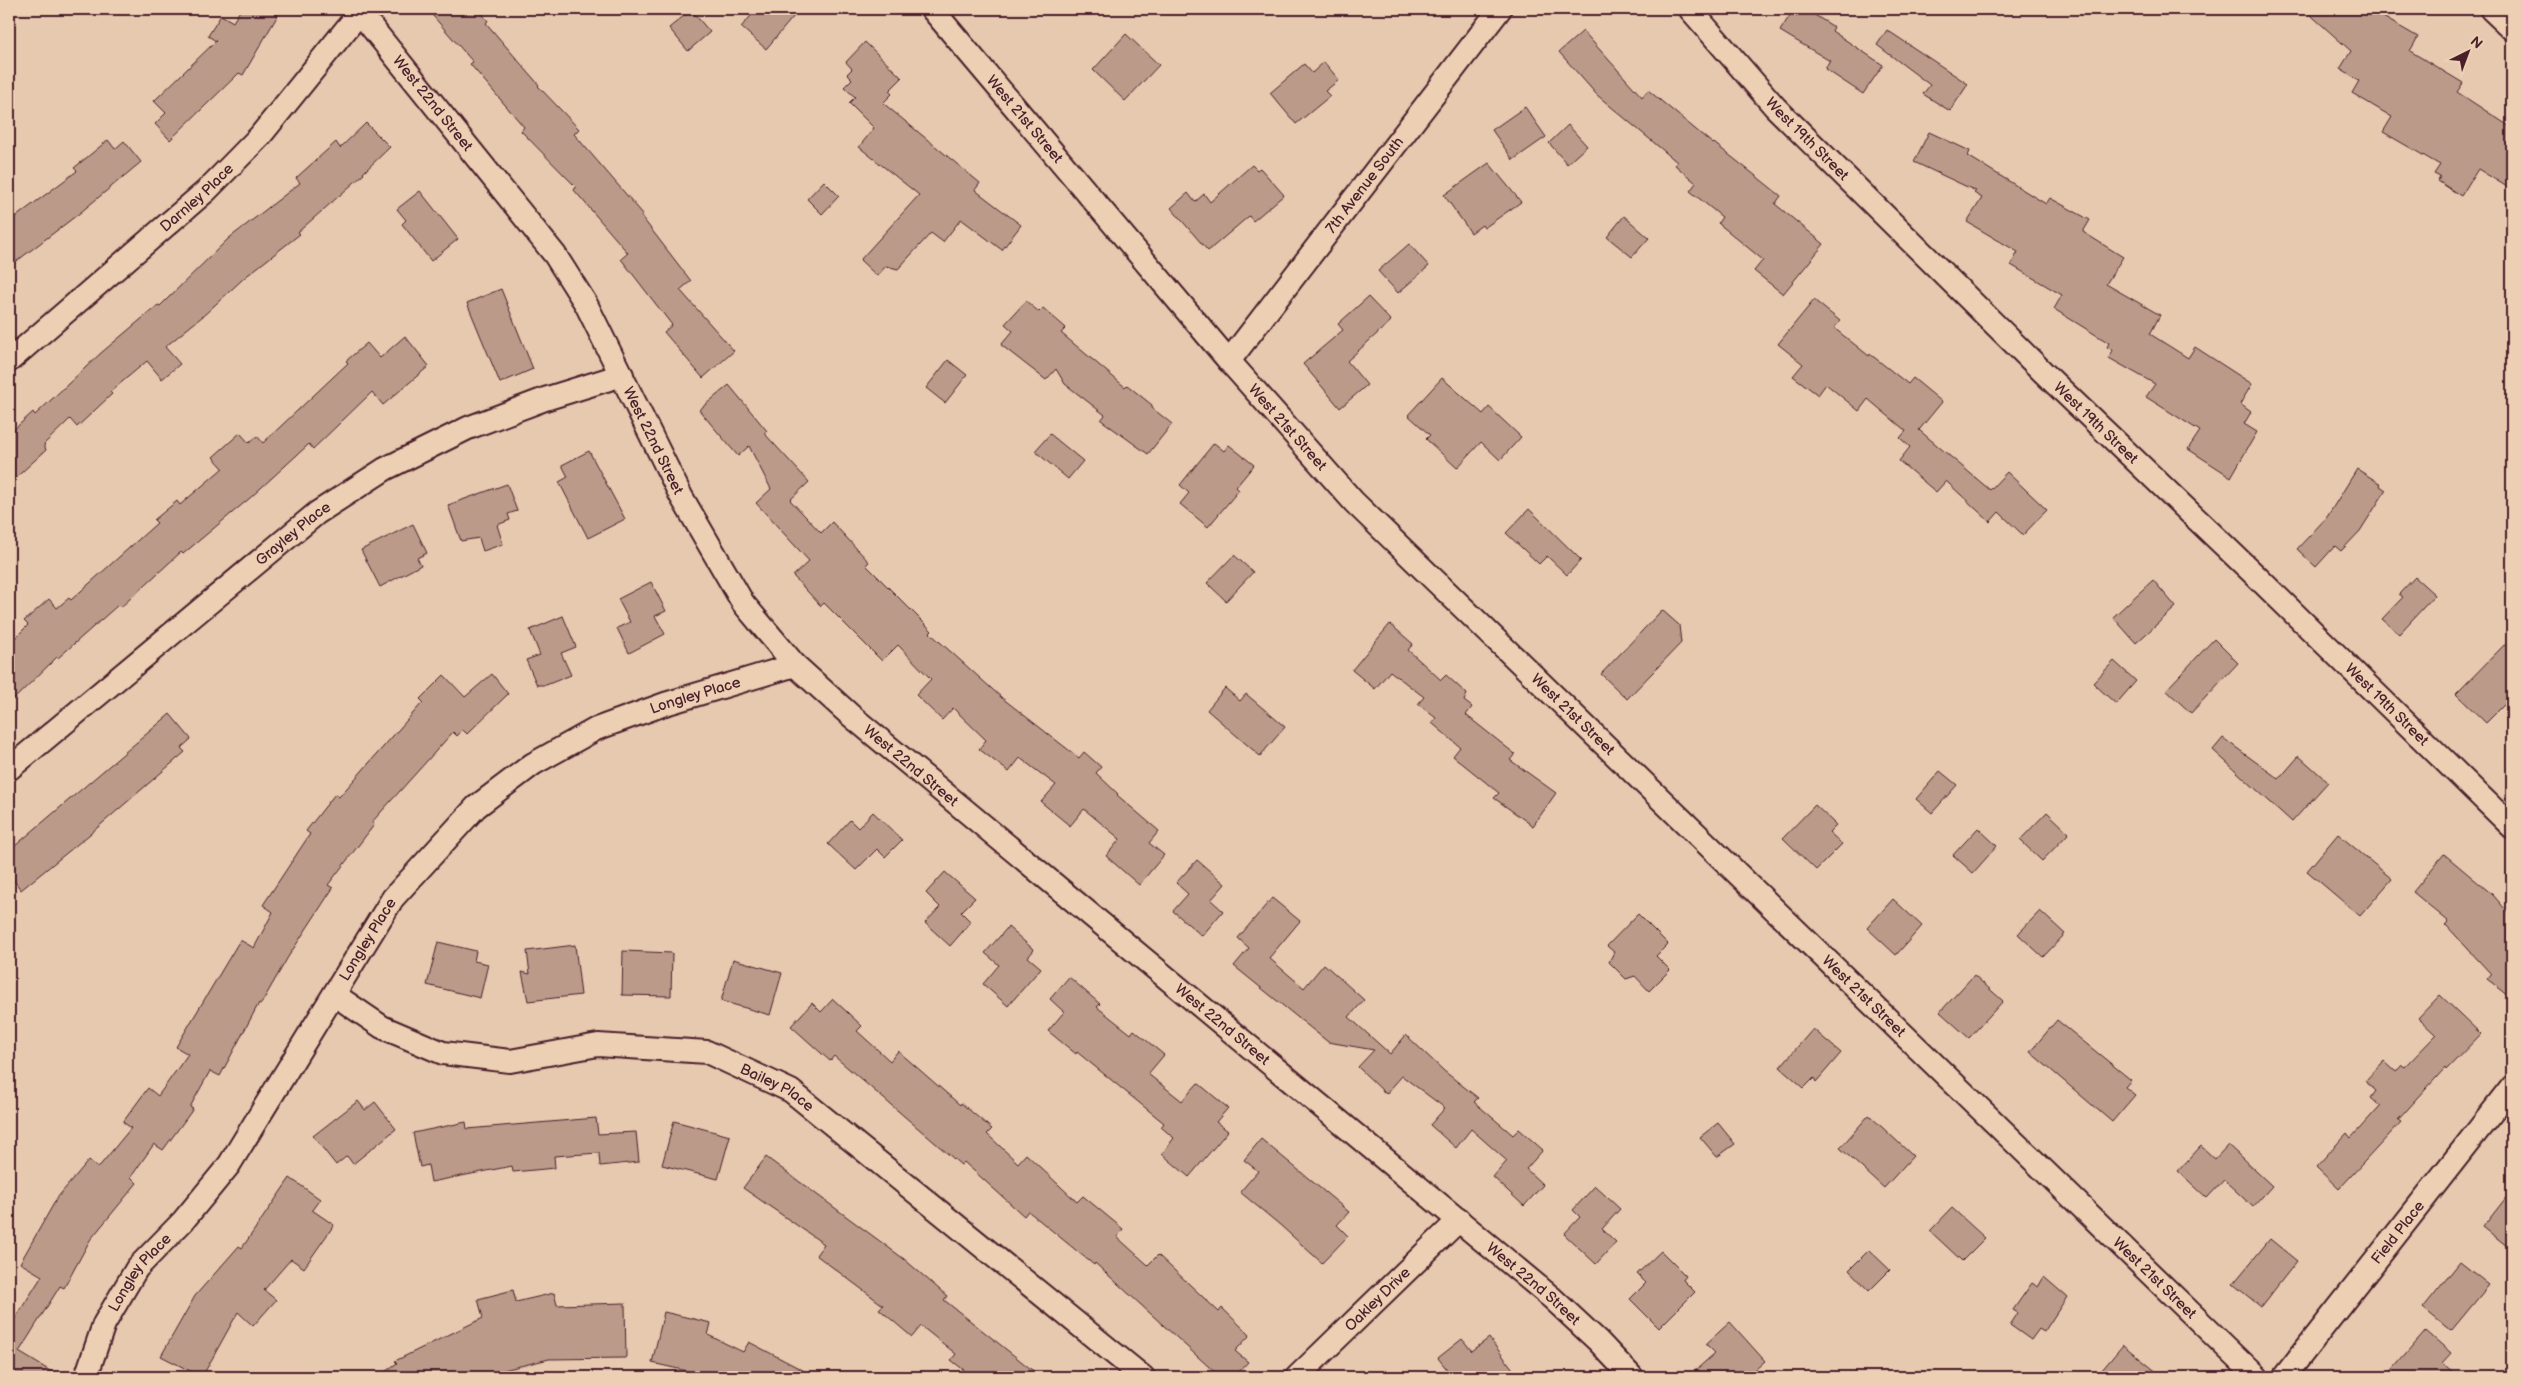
<svg xmlns="http://www.w3.org/2000/svg" width="2521" height="1386" viewBox="0 0 2521 1386" font-family="'Balsamiq Sans',sans-serif">
<rect width="100%" height="100%" fill="#e6c9af"/>
<filter id="ink" filterUnits="userSpaceOnUse"><feTurbulence type="fractalNoise" baseFrequency=".02" numOctaves="2"/><feDisplacementMap in="SourceGraphic" scale="10" xChannelSelector="R" yChannelSelector="G"/><feConvolveMatrix kernelMatrix="1 2 1 2 8 2 1 2 1" color-interpolation-filters="sRGB"/></filter>
<g filter="url(#ink)">
<path fill="#bb9a8a" stroke="#4a1f2b" d="M 241,9 L 266,9 L 278,15 L 243,75 L 239,73 L 170,140 L 155,124 L 166,113 L 154,101 L 216,41 L 208,36 L 221,15 L 233,22 Z
M 427,9 L 478,9 L 488,21 L 486,23 L 539,85 L 538,86 L 579,129 L 574,134 L 643,214 L 641,216 L 691,281 L 680,290 L 734,351 L 703,378 L 664,332 L 672,325 L 621,259 L 628,253 L 574,190 L 576,187 L 521,131 L 524,127 L 470,64 L 473,62 Z
M 757,9 L 800,9 L 766,49 L 741,27 Z
M 1794,9 L 1805,9 L 1834,27 L 1832,31 L 1883,65 L 1863,94 L 1825,69 L 1830,61 L 1780,31 Z
M 2304,9 L 2369,9 L 2418,37 L 2410,51 L 2463,83 L 2457,92 L 2512,128 L 2512,190 L 2478,169 L 2461,196 L 2438,181 L 2440,177 L 2434,174 L 2440,165 L 2383,132 L 2392,117 L 2352,93 L 2359,81 L 2340,69 L 2351,51 Z
M 691,10 L 710,32 L 688,51 L 669,28 Z
M 1887,30 L 1968,84 L 1950,111 L 1923,94 L 1930,85 L 1877,45 Z
M 1583,31 L 1642,97 L 1648,90 L 1713,144 L 1714,143 L 1756,176 L 1781,196 L 1775,204 L 1824,244 L 1783,294 L 1754,271 L 1763,260 L 1718,223 L 1722,217 L 1690,191 L 1696,183 L 1675,165 L 1677,162 L 1597,95 L 1559,52 Z
M 1126,34 L 1159,65 L 1125,101 L 1093,70 Z
M 865,42 L 902,78 L 889,91 L 892,94 L 883,103 L 980,183 L 975,190 L 1021,225 L 1002,250 L 961,219 L 943,242 L 931,233 L 898,269 L 886,266 L 877,276 L 860,260 L 919,195 L 859,147 L 874,128 L 849,103 L 855,97 L 844,87 L 852,79 L 847,74 L 852,69 L 846,62 Z
M 1324,62 L 1339,80 L 1325,91 L 1330,96 L 1296,124 L 1270,93 L 1304,64 L 1312,73 Z
M 1525,107 L 1546,137 L 1513,160 L 1492,130 Z
M 366,123 L 390,147 L 363,173 L 364,174 L 298,232 L 300,234 L 244,278 L 203,316 L 165,347 L 180,364 L 162,379 L 147,361 L 110,392 L 112,394 L 77,427 L 70,419 L 44,444 L 46,450 L 9,484 L 9,434 L 33,412 L 35,415 L 101,353 L 158,305 L 160,306 L 228,239 L 300,183 L 296,178 L 336,142 L 340,148 Z
M 1568,125 L 1587,146 L 1567,164 L 1549,143 Z
M 1929,132 L 1970,151 L 1968,156 L 2046,204 L 2050,198 L 2090,220 L 2083,232 L 2123,257 L 2106,284 L 2160,315 L 2150,334 L 2188,358 L 2195,347 L 2252,384 L 2240,404 L 2251,412 L 2244,424 L 2257,432 L 2231,477 L 2188,449 L 2200,431 L 2146,397 L 2155,384 L 2109,358 L 2113,350 L 2107,347 L 2109,343 L 2054,309 L 2062,295 L 2011,265 L 2018,252 L 1967,222 L 1982,198 L 1974,193 L 1976,191 L 1914,162 Z
M 108,140 L 115,149 L 124,141 L 141,162 L 81,212 L 9,267 L 9,222 L 77,171 L 74,168 Z
M 1489,163 L 1521,202 L 1484,228 L 1482,225 L 1471,233 L 1444,195 Z
M 1252,165 L 1257,170 L 1260,168 L 1284,195 L 1253,221 L 1249,216 L 1208,251 L 1171,208 L 1188,193 L 1195,202 L 1204,194 L 1210,202 Z
M 824,181 L 839,196 L 822,214 L 807,199 Z
M 420,191 L 458,239 L 431,261 L 402,224 L 406,220 L 397,209 Z
M 1624,216 L 1649,238 L 1632,257 L 1607,237 Z
M 1409,244 L 1429,266 L 1398,293 L 1378,271 Z
M 501,289 L 533,369 L 500,383 L 467,303 Z
M 1368,297 L 1391,321 L 1347,361 L 1367,385 L 1340,408 L 1303,364 L 1343,330 L 1338,324 Z
M 1814,300 L 1840,321 L 1834,328 L 1869,356 L 1870,354 L 1908,384 L 1913,378 L 1942,402 L 1919,430 L 1990,490 L 2007,472 L 2047,510 L 2023,535 L 1999,512 L 1990,522 L 1946,481 L 1936,492 L 1899,461 L 1910,447 L 1900,438 L 1906,431 L 1868,399 L 1859,411 L 1826,384 L 1818,395 L 1793,376 L 1803,364 L 1778,344 Z
M 1026,301 L 1039,312 L 1043,308 L 1066,328 L 1061,333 L 1125,387 L 1127,385 L 1152,405 L 1152,408 L 1172,424 L 1148,454 L 1101,420 L 1105,415 L 1065,384 L 1056,369 L 1046,380 L 1001,345 L 1013,331 L 1005,324 Z
M 405,336 L 429,366 L 383,405 L 372,392 L 313,449 L 309,444 L 250,498 L 183,554 L 181,552 L 121,607 L 118,605 L 58,658 L 57,657 L 9,704 L 9,644 L 28,625 L 24,621 L 49,599 L 57,608 L 69,598 L 71,600 L 157,523 L 154,520 L 177,501 L 180,505 L 223,468 L 213,457 L 240,433 L 249,443 L 257,436 L 263,443 L 348,363 L 346,361 L 367,343 L 380,358 Z
M 948,360 L 967,375 L 945,403 L 926,388 Z
M 1442,378 L 1483,414 L 1489,407 L 1521,437 L 1500,460 L 1481,442 L 1457,468 L 1426,439 L 1430,435 L 1408,415 Z
M 729,385 L 767,431 L 764,433 L 809,482 L 790,500 L 821,533 L 832,522 L 869,562 L 866,565 L 932,631 L 930,633 L 1002,698 L 1079,758 L 1084,752 L 1101,767 L 1096,773 L 1118,794 L 1117,795 L 1159,831 L 1149,843 L 1164,855 L 1139,885 L 1106,856 L 1120,839 L 1084,809 L 1070,826 L 1041,802 L 1056,785 L 1020,758 L 1009,772 L 979,749 L 986,740 L 953,708 L 942,720 L 916,695 L 931,679 L 898,645 L 882,661 L 824,603 L 821,606 L 793,576 L 809,561 L 756,503 L 771,489 L 749,446 L 738,456 L 699,410 Z
M 1050,434 L 1083,461 L 1068,479 L 1035,451 Z
M 1214,443 L 1224,451 L 1229,445 L 1254,465 L 1236,487 L 1239,490 L 1208,527 L 1180,504 L 1189,493 L 1180,485 Z
M 589,451 L 625,519 L 588,538 L 559,482 L 568,477 L 562,465 Z
M 2357,469 L 2381,484 L 2380,486 L 2386,490 L 2360,531 L 2341,551 L 2335,546 L 2316,567 L 2297,549 L 2327,517 Z
M 507,484 L 517,511 L 508,514 L 510,520 L 497,525 L 503,544 L 483,551 L 479,538 L 461,541 L 448,505 Z
M 1529,509 L 1581,560 L 1567,575 L 1547,556 L 1539,564 L 1506,533 Z
M 413,524 L 427,553 L 417,558 L 421,565 L 380,587 L 361,550 Z
M 1234,555 L 1253,572 L 1226,601 L 1207,583 Z
M 2415,577 L 2435,595 L 2399,634 L 2382,619 L 2403,597 L 2399,594 Z
M 2153,580 L 2176,607 L 2136,643 L 2113,617 Z
M 651,582 L 666,611 L 655,616 L 665,634 L 629,653 L 617,628 L 630,622 L 618,599 Z
M 1662,610 L 1679,625 L 1681,643 L 1627,699 L 1601,674 Z
M 563,616 L 576,647 L 561,653 L 571,675 L 546,685 L 537,685 L 526,660 L 540,655 L 530,630 Z
M 1390,624 L 1413,644 L 1408,650 L 1441,680 L 1446,675 L 1467,694 L 1464,701 L 1472,707 L 1466,715 L 1515,754 L 1510,760 L 1556,793 L 1533,826 L 1494,798 L 1499,793 L 1453,756 L 1460,747 L 1432,723 L 1436,718 L 1418,704 L 1424,697 L 1390,671 L 1375,689 L 1352,670 Z
M 2512,637 L 2512,697 L 2486,723 L 2456,694 Z
M 2214,639 L 2238,663 L 2191,713 L 2166,690 Z
M 2114,661 L 2136,681 L 2116,704 L 2093,683 Z
M 492,674 L 508,694 L 467,734 L 463,730 L 457,736 L 453,732 L 372,822 L 374,825 L 328,885 L 333,888 L 288,957 L 261,1004 L 259,1003 L 220,1076 L 210,1071 L 190,1107 L 193,1109 L 163,1150 L 154,1144 L 131,1177 L 137,1183 L 90,1240 L 64,1288 L 60,1286 L 19,1352 L 60,1377 L 9,1377 L 9,1328 L 42,1276 L 20,1263 L 57,1198 L 89,1160 L 98,1168 L 131,1128 L 123,1122 L 148,1088 L 158,1096 L 188,1054 L 176,1047 L 240,940 L 254,948 L 273,912 L 263,905 L 310,834 L 306,831 L 335,794 L 339,797 L 423,702 L 420,699 L 444,675 L 465,697 Z
M 1225,688 L 1240,701 L 1246,694 L 1285,727 L 1260,756 L 1207,710 Z
M 170,714 L 191,739 L 181,748 L 185,752 L 90,834 L 21,890 L 9,874 L 9,851 Z
M 2223,738 L 2279,779 L 2299,756 L 2328,782 L 2292,822 L 2213,750 Z
M 1940,771 L 1957,785 L 1932,813 L 1916,799 Z
M 1815,805 L 1836,825 L 1829,832 L 1842,844 L 1816,870 L 1783,838 Z
M 873,812 L 902,840 L 885,857 L 877,849 L 856,870 L 828,844 L 850,820 L 858,828 Z
M 2047,812 L 2069,833 L 2042,861 L 2020,840 Z
M 1978,828 L 1997,846 L 1973,873 L 1953,855 Z
M 2338,834 L 2392,879 L 2360,916 L 2307,871 Z
M 2444,854 L 2493,895 L 2512,917 L 2512,998 L 2487,979 L 2491,974 L 2446,925 L 2449,922 L 2413,892 Z
M 1197,860 L 1225,884 L 1211,900 L 1223,911 L 1202,936 L 1173,911 L 1188,894 L 1176,883 Z
M 945,872 L 975,898 L 961,912 L 971,922 L 950,946 L 925,923 L 940,907 L 926,893 Z
M 1272,898 L 1300,921 L 1269,958 L 1304,988 L 1324,964 L 1364,1000 L 1349,1017 L 1390,1054 L 1406,1035 L 1444,1071 L 1478,1098 L 1474,1102 L 1513,1135 L 1519,1129 L 1543,1150 L 1526,1169 L 1543,1185 L 1524,1206 L 1493,1177 L 1507,1161 L 1471,1129 L 1456,1148 L 1430,1125 L 1445,1108 L 1402,1076 L 1386,1094 L 1358,1067 L 1374,1050 L 1328,1042 L 1234,966 L 1249,948 L 1238,938 Z
M 1893,899 L 1922,926 L 1896,955 L 1867,928 Z
M 2040,911 L 2065,934 L 2043,957 L 2018,934 Z
M 1638,914 L 1668,944 L 1656,956 L 1670,970 L 1649,991 L 1635,976 L 1626,979 L 1609,962 L 1614,952 L 1607,946 Z
M 1008,927 L 1034,950 L 1028,957 L 1041,968 L 1008,1006 L 983,984 L 999,965 L 985,953 Z
M 438,942 L 476,951 L 474,961 L 488,964 L 480,998 L 427,985 Z
M 575,945 L 581,995 L 528,1001 L 522,972 L 530,974 L 527,951 Z
M 623,951 L 672,953 L 671,996 L 622,995 Z
M 733,959 L 782,973 L 770,1015 L 721,1001 Z
M 1974,975 L 2003,1001 L 1969,1038 L 1940,1012 Z
M 1069,977 L 1100,1004 L 1097,1007 L 1131,1034 L 1134,1030 L 1164,1055 L 1148,1074 L 1182,1101 L 1198,1083 L 1228,1108 L 1216,1122 L 1228,1131 L 1189,1177 L 1162,1154 L 1174,1138 L 1161,1127 L 1164,1123 L 1077,1052 L 1076,1054 L 1048,1031 L 1064,1012 L 1050,999 Z
M 2440,995 L 2481,1034 L 2446,1070 L 2445,1068 L 2398,1120 L 2401,1122 L 2339,1189 L 2316,1167 L 2347,1133 L 2351,1138 L 2380,1106 L 2371,1098 L 2376,1091 L 2365,1081 L 2384,1061 L 2396,1072 L 2402,1065 L 2405,1067 L 2436,1035 L 2418,1018 Z
M 833,999 L 862,1026 L 857,1031 L 890,1061 L 898,1051 L 960,1105 L 961,1103 L 992,1129 L 987,1134 L 1018,1163 L 1026,1154 L 1077,1202 L 1083,1196 L 1123,1229 L 1117,1237 L 1148,1265 L 1158,1255 L 1219,1312 L 1222,1308 L 1250,1335 L 1235,1351 L 1248,1362 L 1234,1377 L 1220,1377 L 1095,1263 L 1094,1265 L 1028,1211 L 1024,1216 L 964,1162 L 961,1165 L 834,1056 L 830,1061 L 791,1026 L 812,1003 L 821,1012 Z
M 2057,1020 L 2131,1080 L 2125,1087 L 2135,1095 L 2112,1122 L 2030,1052 Z
M 1813,1029 L 1841,1053 L 1816,1082 L 1814,1078 L 1804,1088 L 1780,1067 Z
M 358,1101 L 365,1110 L 375,1102 L 396,1129 L 353,1164 L 347,1156 L 336,1165 L 313,1136 Z
M 1869,1115 L 1913,1156 L 1884,1188 L 1840,1148 Z
M 596,1118 L 598,1134 L 636,1132 L 639,1162 L 600,1166 L 599,1153 L 554,1156 L 555,1168 L 513,1172 L 512,1166 L 431,1182 L 428,1165 L 420,1167 L 413,1133 L 466,1122 L 467,1129 Z
M 674,1121 L 730,1136 L 718,1179 L 662,1165 Z
M 1718,1123 L 1735,1144 L 1717,1157 L 1700,1137 Z
M 1261,1139 L 1349,1212 L 1337,1225 L 1348,1236 L 1322,1263 L 1280,1225 L 1240,1192 L 1258,1171 L 1244,1160 Z
M 2228,1145 L 2272,1186 L 2253,1207 L 2224,1180 L 2207,1198 L 2178,1171 L 2201,1146 L 2215,1159 Z
M 766,1157 L 904,1259 L 947,1296 L 944,1300 L 1041,1377 L 973,1377 L 951,1360 L 956,1354 L 921,1326 L 912,1337 L 879,1309 L 883,1305 L 816,1255 L 824,1244 L 743,1188 Z
M 290,1178 L 320,1199 L 312,1210 L 334,1225 L 304,1268 L 291,1259 L 264,1290 L 276,1300 L 253,1326 L 238,1312 L 202,1377 L 161,1356 L 195,1296 L 239,1246 L 242,1248 Z
M 1595,1186 L 1620,1209 L 1602,1229 L 1616,1242 L 1596,1264 L 1564,1234 L 1580,1217 L 1573,1210 Z
M 2512,1190 L 2512,1250 L 2483,1227 Z
M 1952,1208 L 1985,1238 L 1962,1261 L 1930,1231 Z
M 2270,1239 L 2297,1261 L 2261,1307 L 2233,1284 Z
M 1869,1250 L 1890,1270 L 1869,1291 L 1849,1270 Z
M 1661,1251 L 1686,1276 L 1683,1280 L 1695,1292 L 1659,1328 L 1630,1299 L 1646,1283 L 1637,1274 Z
M 2460,1262 L 2489,1285 L 2451,1331 L 2423,1308 Z
M 2044,1277 L 2067,1297 L 2044,1332 L 2039,1329 L 2031,1340 L 2010,1325 L 2018,1313 L 2013,1310 L 2032,1283 L 2038,1287 Z
M 513,1290 L 516,1302 L 554,1293 L 557,1305 L 625,1303 L 626,1358 L 549,1359 L 475,1377 L 378,1377 L 397,1363 L 395,1361 L 483,1318 L 478,1299 Z
M 664,1312 L 711,1323 L 708,1335 L 743,1352 L 749,1342 L 816,1377 L 714,1377 L 652,1363 Z
M 1730,1322 L 1765,1361 L 1747,1377 L 1688,1377 L 1715,1353 L 1706,1344 Z
M 2426,1331 L 2451,1353 L 2442,1363 L 2459,1377 L 2386,1377 Z
M 1489,1338 L 1519,1377 L 1453,1377 L 1438,1358 L 1462,1339 L 1472,1351 Z
M 2123,1345 L 2163,1377 L 2096,1377 Z"/>
<g fill="none" stroke-linecap="round" stroke-linejoin="round">
<defs>
<g id="street">
<path id="s1" d="M 357,9 L 555,255 L 586,304 L 681,496 L 743,603 L 795,665 L 849,714 L 1552,1298 L 1598,1341 L 1632,1377"/>
<path id="s2" d="M 932,9 L 1229,361 L 1354,502 L 2257,1377"/>
<path id="s3" d="M 1690,9 L 1775,107 L 2045,374 L 2255,575 L 2512,827"/>
<path d="M 2491,9 L 2512,29"/>
<path id="s4" d="M 9,361 L 206,191 L 260,136 L 360,12"/>
<path id="s5" d="M 1229,361 L 1500,9"/>
<path id="s6" d="M 9,769 L 317,513 L 385,469 L 468,428 L 545,399 L 622,375"/>
<path id="s7" d="M 335,995 L 382,1027 L 443,1053 L 510,1061 L 598,1045 L 707,1052 L 791,1091 L 1143,1377"/>
<path id="s8" d="M 86,1377 L 104,1324 L 137,1268 L 183,1221 L 229,1165 L 393,898 L 476,807 L 533,764 L 596,729 L 665,704 L 795,665"/>
<path id="s9" d="M 1297,1377 L 1459,1220"/>
<path id="s10" d="M 2284,1377 L 2512,1087"/>
</g>
</defs>
<use href="#street" stroke="#4a1f2b" stroke-width="26"/>
<use href="#street" stroke="#edd0b4" stroke-width="22"/>
</g>
</g>
<g text-anchor="middle" dominant-baseline="central" stroke-width="4.5" stroke-linejoin="round" paint-order="stroke">
<g font-size="15" fill="#4a1f2b" stroke="#edd0b4">
<text stroke="none"><textPath href="#s1" startOffset="121">West 22nd Street</textPath></text>
<text stroke="none"><textPath href="#s2" startOffset="144">West 21st Street</textPath></text>
<text stroke="none"><textPath href="#s3" startOffset="175">West 19th Street</textPath></text>
<text stroke="none"><textPath href="#s5" startOffset="222">7th Avenue South</textPath></text>
<text stroke="none"><textPath href="#s4" startOffset="249">Darnley Place</textPath></text>
<text stroke="none"><textPath href="#s3" startOffset="580">West 19th Street</textPath></text>
<text stroke="none"><textPath href="#s2" startOffset="549">West 21st Street</textPath></text>
<text stroke="none"><textPath href="#s1" startOffset="526">West 22nd Street</textPath></text>
<text stroke="none"><textPath href="#s6" startOffset="369">Grayley Place</textPath></text>
<text stroke="none"><textPath href="#s8" startOffset="944">Longley Place</textPath></text>
<text stroke="none"><textPath href="#s3" startOffset="985">West 19th Street</textPath></text>
<text stroke="none"><textPath href="#s2" startOffset="954">West 21st Street</textPath></text>
<text stroke="none"><textPath href="#s1" startOffset="946">West 22nd Street</textPath></text>
<text stroke="none"><textPath href="#s8" startOffset="524">Longley Place</textPath></text>
<text stroke="none"><textPath href="#s2" startOffset="1359">West 21st Street</textPath></text>
<text stroke="none"><textPath href="#s1" startOffset="1351">West 22nd Street</textPath></text>
<text stroke="none"><textPath href="#s7" startOffset="468">Bailey Place</textPath></text>
<text stroke="none"><textPath href="#s10" startOffset="184">Field Place</textPath></text>
<text stroke="none"><textPath href="#s8" startOffset="119">Longley Place</textPath></text>
<text stroke="none"><textPath href="#s2" startOffset="1764">West 21st Street</textPath></text>
<text stroke="none"><textPath href="#s1" startOffset="1756">West 22nd Street</textPath></text>
<text stroke="none"><textPath href="#s9" startOffset="112">Oakley Drive</textPath></text>
</g>
</g>
<rect width="2521" height="1386" fill="none" stroke="#edd0b4" stroke-width="30"/>
<rect x="15" y="15" width="2491" height="1356" fill="none" stroke="#4a1f2b" stroke-width="2" filter="url(#ink)"/>
<g transform="translate(2468 52) rotate(42)" stroke="#edd0b4" stroke-width="4" paint-order="stroke">
<path d="M0-4L9 19L0 12L-9 19Z" fill="#4a1f2b"/>
<text y="-8" font-size="14" font-weight="bold" text-anchor="middle" fill="#4a1f2b">N</text>
</g>
</svg>
